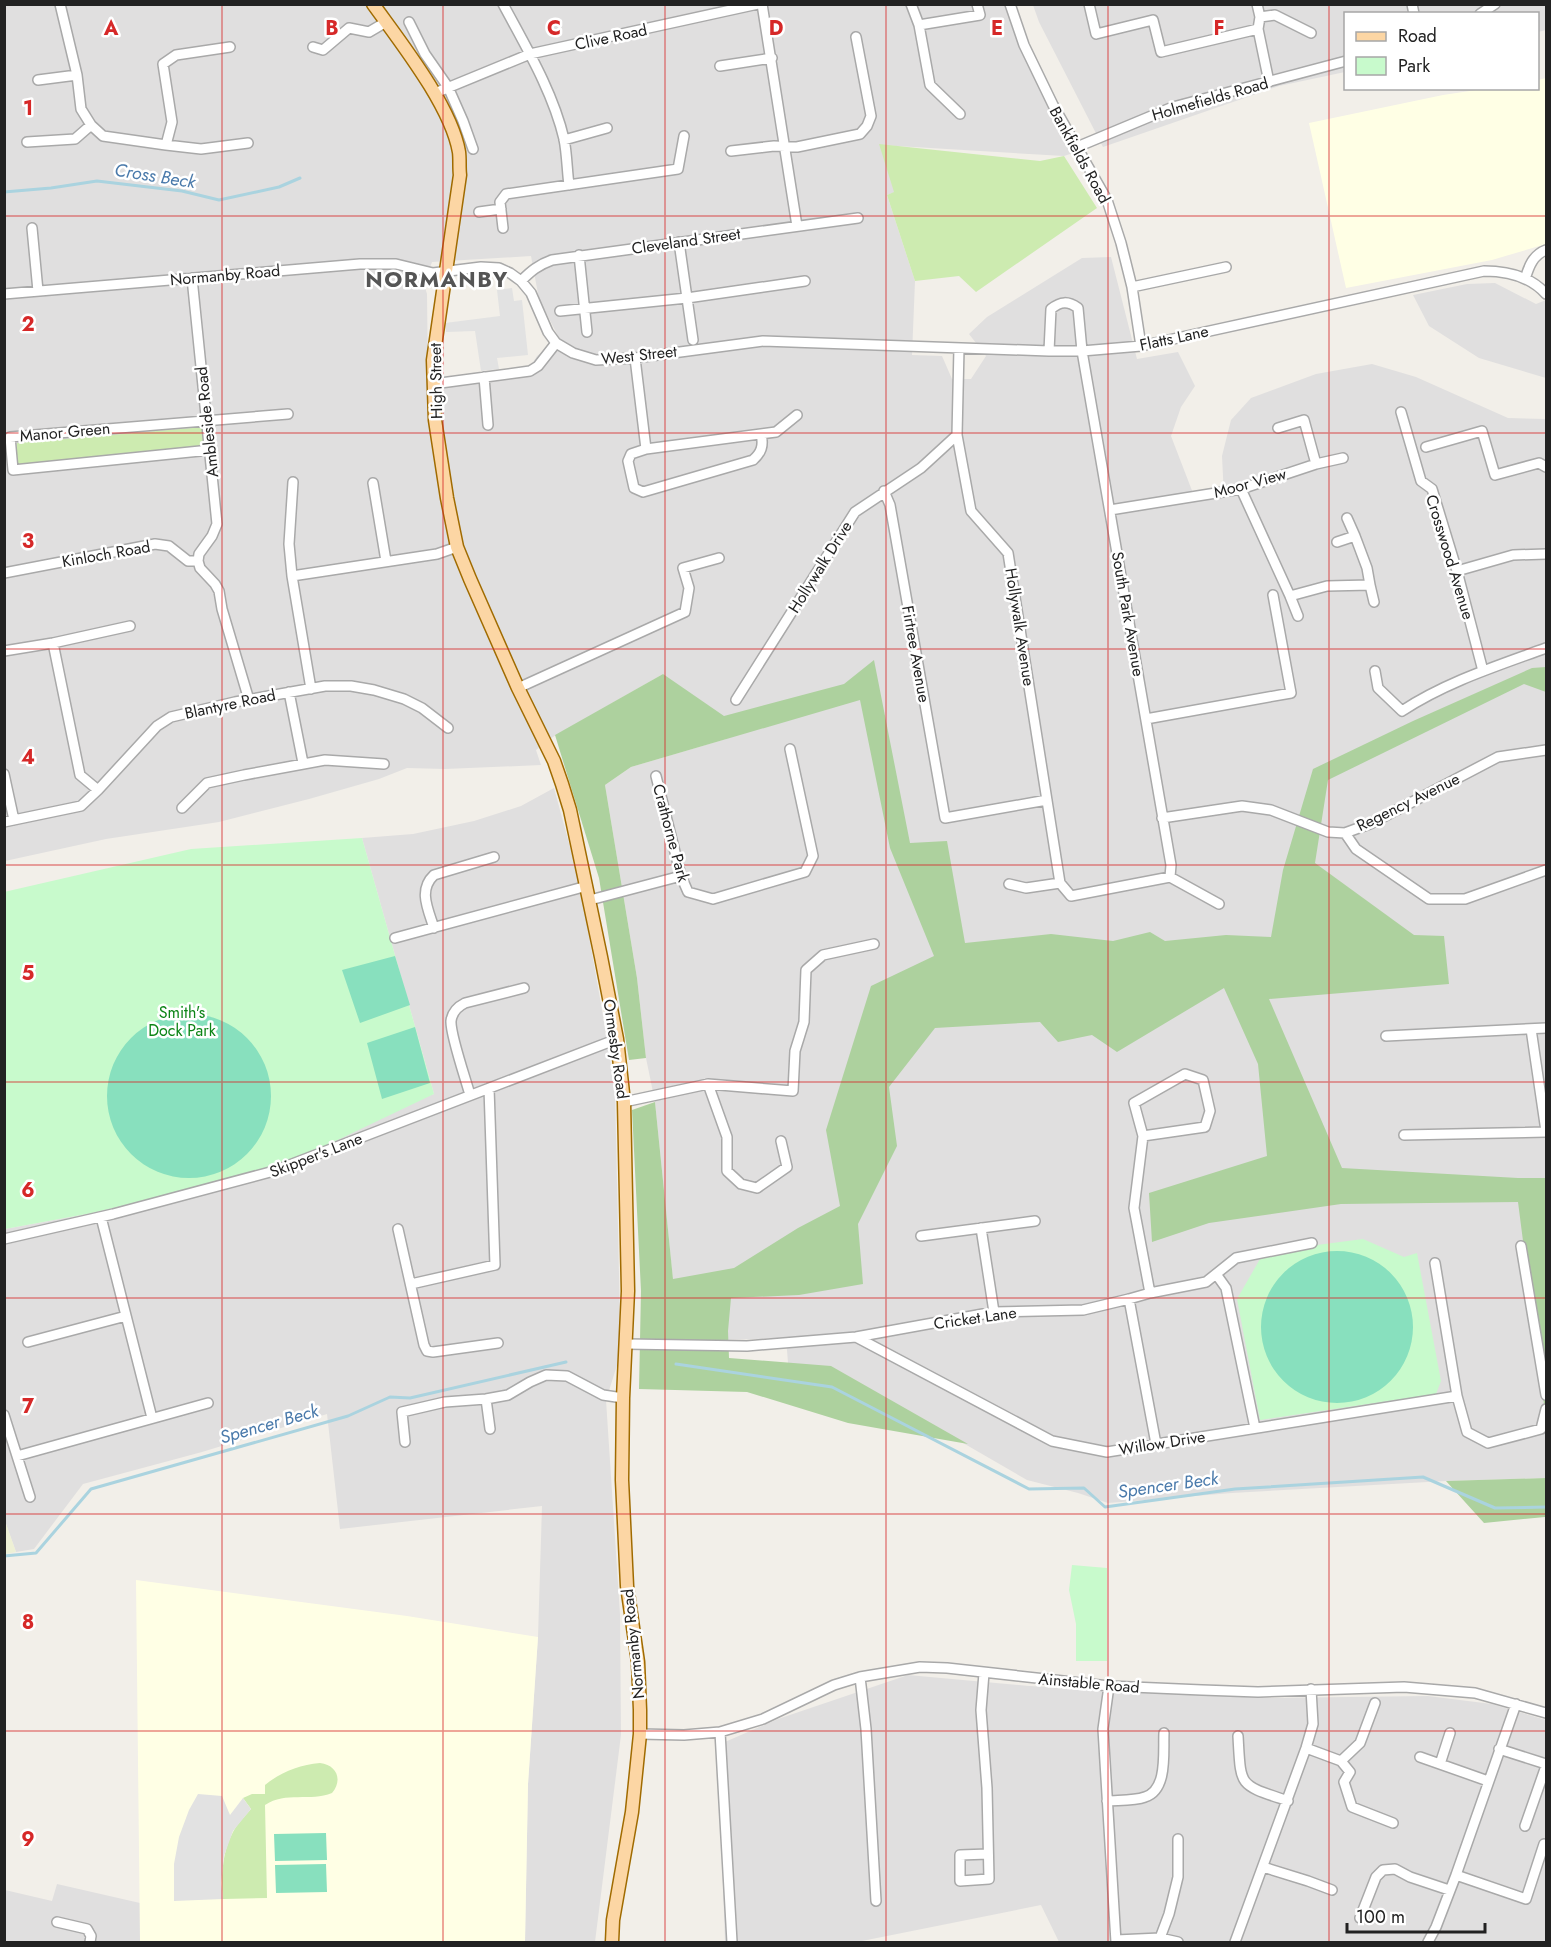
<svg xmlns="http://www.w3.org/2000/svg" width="1551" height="1947" viewBox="0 0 1551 1947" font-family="Jost,sans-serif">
<rect width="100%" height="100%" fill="#f2efe9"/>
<path fill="#e0dfdf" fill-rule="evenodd" d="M 4,5 L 1006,5 L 1035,78 L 1076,152 L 1064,156 L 880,145 L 895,192 L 887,195 L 915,281 L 912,355 L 942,356 L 952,379 L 971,379 L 986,356 L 969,334 L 987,317 L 1082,258 L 1111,257 L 1137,359 L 1178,352 L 1195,386 L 1181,407 L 1171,436 L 1196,501 L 1224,497 L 1222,456 L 1231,420 L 1251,398 L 1316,374 L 1372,364 L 1416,377 L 1508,418 L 1546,419 L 1546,1478 L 1446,1481 L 1232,1493 L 1108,1503 L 1078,1493 L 1027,1480 L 861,1384 L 789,1375 L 786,1338 L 724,1340 L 673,1280 L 655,1102 L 646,1058 L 637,978 L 605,785 L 631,767 L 726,739 L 663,674 L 553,737 L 536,750 L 541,765 L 445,769 L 407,768 L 379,779 L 309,799 L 219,822 L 106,839 L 5,861 ZM 531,256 L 539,299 L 559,338 L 537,356 L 530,367 L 428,380 L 427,294 L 424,284 L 432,262 Z
M 1033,5 L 1546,5 L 1546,30 L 1538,32 L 1538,14 L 1346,14 L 1345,72 L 1279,86 L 1103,147 L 1039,22 Z
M 1495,283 L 1536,304 L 1546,300 L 1546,378 L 1479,358 L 1429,326 L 1413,295 L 1467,284 Z
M 554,788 L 579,880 L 601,1004 L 615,1091 L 620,1320 L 619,1359 L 606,1400 L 620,1614 L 621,1735 L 595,1942 L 525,1942 L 528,1784 L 538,1637 L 542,1506 L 340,1529 L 327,1414 L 202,1452 L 83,1484 L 34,1549 L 16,1552 L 5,1521 L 5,1229 L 92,1213 L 434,1094 L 362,838 L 413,834 L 474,821 L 521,806 Z
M 908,1675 L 1029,1686 L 1270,1698 L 1428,1696 L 1492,1704 L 1546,1720 L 1546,1942 L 1059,1942 L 1041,1905 L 857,1942 L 725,1942 L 718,1745 L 778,1719 Z
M 57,1884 L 140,1903 L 140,1942 L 5,1942 L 5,1890 L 52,1901 Z"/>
<path fill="#ffffe5" d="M 1546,78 L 1546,244 L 1492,260 L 1346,288 L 1309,123 L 1443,95 L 1483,89 L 1538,88 L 1538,80 Z
M 136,1580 L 407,1616 L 538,1637 L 528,1784 L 525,1942 L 140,1942 Z"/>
<path fill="#eef0d5" d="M 4,1521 L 5,1521 L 16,1552 L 5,1554 Z"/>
<path fill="#cdebb0" d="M 879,144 L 1040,161 L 1064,156 L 1097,208 L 976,292 L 959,276 L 915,281 L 887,195 L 894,192 Z
M 204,427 L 208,447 L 16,467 L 17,443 Z
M 320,1763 C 337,1765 343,1780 332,1793 C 310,1802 286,1791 265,1805 L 267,1898 L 223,1899 C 221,1877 222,1852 233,1832 C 237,1824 245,1816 251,1809 L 243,1798 L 252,1794 L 265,1794 L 265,1785 C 281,1772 299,1765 320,1763 Z"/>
<path fill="#add19e" d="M 874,660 L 910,843 L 947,841 L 965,943 L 1051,934 L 1113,941 L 1150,932 L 1165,941 L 1226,935 L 1271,937 L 1283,870 L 1313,769 L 1413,721 L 1532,668 L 1546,667 L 1546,692 L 1524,684 L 1328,780 L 1315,863 L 1414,935 L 1444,936 L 1449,984 L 1269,999 L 1342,1168 L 1518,1178 L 1546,1178 L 1546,1420 L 1518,1202 L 1341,1204 L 1209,1223 L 1152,1242 L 1149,1193 L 1267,1156 L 1258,1064 L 1224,988 L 1117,1052 L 1092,1035 L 1058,1042 L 1040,1022 L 935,1028 L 889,1087 L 897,1146 L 858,1224 L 863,1284 L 799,1295 L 731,1298 L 728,1331 L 729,1358 L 831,1366 L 968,1444 L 848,1423 L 747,1392 L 639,1389 L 641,1291 L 632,1110 L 655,1102 L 673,1279 L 734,1268 L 798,1228 L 840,1206 L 826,1130 L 871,986 L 934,956 L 890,848 L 860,700 L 631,767 L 605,785 L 637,978 L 646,1058 L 629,1060 L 599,878 L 555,735 L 663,674 L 724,716 L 844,684 Z
M 1546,1478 L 1546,1518 L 1545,1517 L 1484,1523 L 1446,1481 Z"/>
<path fill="#c8facc" d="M 362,838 L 434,1094 L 281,1167 L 92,1213 L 5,1229 L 4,892 L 191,849 Z
M 1363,1239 L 1404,1257 L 1417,1253 L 1441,1381 L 1436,1394 L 1260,1420 L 1237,1299 L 1260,1259 L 1317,1245 Z
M 1072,1565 L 1107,1568 L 1107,1661 L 1076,1661 L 1076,1624 L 1069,1590 Z"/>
<path fill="#88e0be" d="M 395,956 L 410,1005 L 360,1023 L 342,970 Z
M107 1096a82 82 0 1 1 164 0a82 82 0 1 1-164 0Z
M 415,1027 L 430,1083 L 382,1099 L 367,1043 Z
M1261 1327a76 76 0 1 1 152 0a76 76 0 1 1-152 0Z
M 326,1833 L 327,1860 L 275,1861 L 274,1834 Z
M 326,1864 L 327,1892 L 276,1893 L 275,1865 Z"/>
<path fill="#e2e2e2" d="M 512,288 L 514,301 L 522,300 L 528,355 L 497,358 L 499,369 L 481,371 L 475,331 L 446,332 L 445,323 L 500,316 L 497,290 Z
M 198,1794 L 222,1796 L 230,1815 L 243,1798 L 251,1809 L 233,1831 L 224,1856 L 221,1883 L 223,1899 L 174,1901 L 174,1864 L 179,1837 L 189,1810 Z"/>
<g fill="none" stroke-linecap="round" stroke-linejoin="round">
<path stroke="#aad3df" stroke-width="3" d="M 4,192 L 51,188 L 97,181 L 182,191 L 219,200 L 279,187 L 300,178
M 676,1364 L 832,1387 L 1029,1489 L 1084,1488 L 1105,1507 L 1235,1489 L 1423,1477 L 1495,1508 L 1546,1507
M 4,1556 L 36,1553 L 91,1489 L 348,1416 L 390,1397 L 410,1398 L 566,1362"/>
<defs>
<path id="minor" d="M 60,4 L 77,75 L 81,109 L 91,125 L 103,136 L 166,145 L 172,122 L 163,64 L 176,55 L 230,47
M 503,4 C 526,47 553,92 564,139 C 567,154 567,170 569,185
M 762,4 L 797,226
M 911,4 L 919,25 L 930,85 L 960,114
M 1010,4 L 1024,45 L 1053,105 L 1107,200 L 1121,243 L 1132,287 L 1141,346
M 1089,4 L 1096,34 L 1153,20 L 1161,52 L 1258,29
M 1257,4 L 1260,17 L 1258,29 L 1269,82
M 1412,4 L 1414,14
M 1480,14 L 1495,4
M 1260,17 L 1275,15 L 1311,33
M 409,22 L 425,54 L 448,87 L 463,121 L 473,149
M 919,25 L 980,15 L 977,4
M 313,47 L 323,50 L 349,28 L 369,32 L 386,22
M 720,66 L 772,58
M 38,80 L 77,75
M 435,93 L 530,54 L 758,4
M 564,140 L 607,128
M 27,142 L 75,139 L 91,125
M 166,145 L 201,149 L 248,143
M 1077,147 L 1173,107 L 1346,61
M 731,151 L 774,146 L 797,147 L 860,134 L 867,126 L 871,116 L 856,37
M 479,212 L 501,209
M 32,228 L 38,291
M 503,228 L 500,202 L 506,194 L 678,169 L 684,136
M 679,242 L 693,340
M 579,255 L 587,332
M 192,278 L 217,524 L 212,536 L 199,554 L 198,561
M 1525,279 C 1529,266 1533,255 1546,250
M 521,281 C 531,271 538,265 552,260 L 858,218
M 1132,287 L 1226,267
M 4,294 L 360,264 L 396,264 L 433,273 L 481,267 L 499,268 L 510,273 L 521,281 L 531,293 L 548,332 L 556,343 L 573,353 L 596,360 L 635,358 L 763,341 L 1049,351 L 1082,351 L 1141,346 L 1484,271 C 1507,271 1530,276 1546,294
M 560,311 L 687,298 L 805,281
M 959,348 L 957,435 L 971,511 L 1008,553 L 1060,883
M 1049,351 L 1051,309 C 1061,301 1068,301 1078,308 L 1082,351 L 1171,865 L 1170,877
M 635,358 L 646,449
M 484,377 L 488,425
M 433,384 L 530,371 L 538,366 L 556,343
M 1401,412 L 1421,481 L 1432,489 L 1457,571 L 1483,671
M 761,434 C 764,446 761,453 753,460 L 643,492 L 634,488 L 628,461 L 631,454 L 646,449 L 776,432 L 797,415
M 1426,447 L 1482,431 L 1495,475 L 1539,463 L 1546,467
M 210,450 L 13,470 L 10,437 L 288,414
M 1316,464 L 1343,458
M 293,482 L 289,544 L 292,576 L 311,689
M 373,483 L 386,561
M 1241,489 L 1290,596 L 1327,586 L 1370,585 L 1374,602
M 884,491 L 890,505 L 945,818 L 1047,800
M 1110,510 L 1241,489 L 1316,464 L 1304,420 L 1278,428
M 1347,518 L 1355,536
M 1337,542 L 1355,536 L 1367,568 L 1370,585
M 1457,571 L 1513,555 L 1546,554
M 4,573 L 155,544 L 169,546 L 188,561 L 198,561 L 200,568 L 215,584 L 219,591 L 222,609 L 249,700
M 292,576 L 437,554 L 457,547
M 1290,596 L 1298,616
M 53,643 L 80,775 L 98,790
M 4,651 L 53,643 L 130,626
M 1375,671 L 1378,688 L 1402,711 C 1446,682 1497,666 1546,648
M 518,688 L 685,612 L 689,588 L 683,568 L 719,558
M 289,692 L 303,763
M 736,700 L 855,512 L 921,468 L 957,435
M 1146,719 L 1291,693 L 1273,595
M 4,774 L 14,820
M 656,776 L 681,876 L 688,892 L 713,899 L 805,872 L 813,856 L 790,749
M 182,808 L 207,783 L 244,775 L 325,760 L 384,764
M 1162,818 L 1242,806 L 1271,810 L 1328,832 L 1345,833 L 1372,823 L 1498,757 L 1546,750
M 4,822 L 81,806 L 98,790 L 157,726 L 171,717 L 235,702 L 325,686 L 351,686 L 374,690 L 404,699 L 422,708 L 448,728
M 1345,833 L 1356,849 L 1429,899 L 1465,899 L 1546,870
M 1009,884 L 1026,888 L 1060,883 L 1071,896 L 1170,877 L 1219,904
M 590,900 L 681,876
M 434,928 C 428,909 418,890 434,875 L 494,857
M 395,938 L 587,886
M 1531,1029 L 1546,1131
M 1386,1036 L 1546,1028
M 708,1084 L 727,1137 L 727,1171 L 741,1184 L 757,1188 L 787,1167 L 781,1141
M 470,1095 C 466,1080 450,1034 451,1021 C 452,1013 457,1007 465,1003 L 524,988
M 624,1102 L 708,1084 L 793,1091 L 795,1051 L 804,1022 L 806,970 L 823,955 L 874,944
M 1404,1135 L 1546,1132
M 1143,1136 L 1134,1103 L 1185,1074 L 1203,1080 L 1210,1111 L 1205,1127 L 1143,1136 L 1134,1208 L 1150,1293
M 101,1217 L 152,1418
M 981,1228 L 994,1312
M 398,1229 L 424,1345 L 427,1351 L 433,1352 L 498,1343
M 921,1236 L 1035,1221
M 4,1239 L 113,1214 L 274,1171 L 617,1039
M 1521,1246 L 1546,1395
M 1435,1263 L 1457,1396 L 1467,1432 L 1488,1443 L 1541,1429 L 1546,1409
M 1216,1274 L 1226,1288 L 1255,1428
M 411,1284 L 495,1265 L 489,1088
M 1129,1299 L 1156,1444
M 856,1337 L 1052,1441 L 1107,1452 L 1457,1396
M 28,1342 L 126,1316
M 627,1344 L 747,1346 L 856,1337 L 994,1312 L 1083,1310 L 1129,1299 L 1150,1293 L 1206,1282 L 1236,1258 L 1312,1243
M 486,1399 L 490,1429
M 4,1415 L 30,1497
M 405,1442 L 402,1412 L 445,1402 L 486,1399 L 508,1395 L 530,1382 L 546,1375 L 567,1376 L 603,1395 L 623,1398
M 17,1456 L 208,1403
M 984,1673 L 981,1710 L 987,1788 L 989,1879 L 960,1881 L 960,1855 L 988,1854
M 860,1677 L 866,1729 L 876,1901
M 1109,1686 L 1103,1729 L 1116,1942
M 1375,1703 L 1360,1743 L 1341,1761 L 1350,1772 L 1344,1782 L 1352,1807 L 1393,1823
M 720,1732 L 732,1942
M 640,1734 L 684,1735 L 720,1732 L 763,1719 L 834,1685 L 860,1677 L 920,1667 L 947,1668 L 1109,1686 L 1202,1690 L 1258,1692 L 1404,1687 L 1475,1693 L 1546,1713
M 1238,1736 C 1241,1788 1238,1784 1288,1801
M 1306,1748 L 1341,1761
M 1499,1749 L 1546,1764
M 1420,1757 L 1488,1781
M 1440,1764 L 1450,1733
M 1107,1801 C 1119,1800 1134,1801 1145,1797 C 1168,1790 1163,1752 1164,1733
M 1525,1826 L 1546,1766
M 1263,1867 L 1308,1881 L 1332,1890
M 1456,1875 L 1526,1899 L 1544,1844 L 1546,1845
M 1360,1918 L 1376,1877 L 1383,1870 L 1395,1869 L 1410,1877 L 1449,1890
M 57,1922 L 87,1929 L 91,1936 L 90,1942
M 1160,1938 L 1169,1914 L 1178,1877 L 1178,1839
M 1116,1940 L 1160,1938 L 1178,1942
M 1235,1942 L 1306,1748 L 1313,1724 L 1311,1689
M 1428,1942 L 1436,1927 L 1456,1875 L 1516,1704"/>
<path id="major" d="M 373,4 C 401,43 451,106 459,152 C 460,159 459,168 460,175 L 433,360 L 435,420 L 447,498 L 457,547 L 470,579 L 518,688 L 554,761 L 562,784 L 570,810 L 601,957 L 617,1039 L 624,1102 L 628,1291 L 623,1398 L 622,1480 L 627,1586 L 638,1662 L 640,1710 L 640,1734 L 632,1812 L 613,1920 L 612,1942"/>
</defs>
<use href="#minor" stroke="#a9a9a9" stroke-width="12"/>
<use href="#major" stroke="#a06b00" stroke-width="15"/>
<use href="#minor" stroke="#fff" stroke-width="9"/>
<use href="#major" stroke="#fcd6a4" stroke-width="12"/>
</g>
<path fill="none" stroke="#d62828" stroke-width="1.5" stroke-opacity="0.55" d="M 222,4 L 222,1942M 443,4 L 443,1942M 665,4 L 665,1942M 886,4 L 886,1942M 1108,4 L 1108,1942M 1329,4 L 1329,1942M 4,216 L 1546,216M 4,433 L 1546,433M 4,649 L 1546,649M 4,865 L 1546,865M 4,1082 L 1546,1082M 4,1298 L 1546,1298M 4,1514 L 1546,1514M 4,1731 L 1546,1731"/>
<g text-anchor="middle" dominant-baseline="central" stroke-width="5" stroke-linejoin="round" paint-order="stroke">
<g font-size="16" fill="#222" stroke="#fff">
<text transform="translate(611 37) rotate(-12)">Clive Road</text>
<text transform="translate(1210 99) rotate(-16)">Holmefields Road</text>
<text transform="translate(1080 155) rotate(61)">Bankfields Road</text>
<text transform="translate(686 241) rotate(-8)">Cleveland Street</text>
<text transform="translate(225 275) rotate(-5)">Normanby Road</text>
<text transform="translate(1174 338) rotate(-12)">Flatts Lane</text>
<text transform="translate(639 355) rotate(-6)">West Street</text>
<text transform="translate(436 381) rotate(-91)">High Street</text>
<text transform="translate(207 422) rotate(-96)">Ambleside Road</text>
<text transform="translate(65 432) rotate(-5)">Manor Green</text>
<text transform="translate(1250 483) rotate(-15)">Moor View</text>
<text transform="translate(106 554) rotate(-10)">Kinloch Road</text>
<text transform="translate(1450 557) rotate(73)">Crosswood Avenue</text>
<text transform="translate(820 567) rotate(-58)">Hollywalk Drive</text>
<text transform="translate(1128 614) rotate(80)">South Park Avenue</text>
<text transform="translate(1020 627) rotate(81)">Hollywalk Avenue</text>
<text transform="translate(916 654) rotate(80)">Firtree Avenue</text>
<text transform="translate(230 704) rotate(-12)">Blantyre Road</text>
<text transform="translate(1408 802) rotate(-26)">Regency Avenue</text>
<text transform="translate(671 833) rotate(75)">Crathorne Park</text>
<text transform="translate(616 1049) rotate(82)">Ormesby Road</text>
<text transform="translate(316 1155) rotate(-21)">Skipper's Lane</text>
<text transform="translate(975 1318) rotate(-8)">Cricket Lane</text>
<text transform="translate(1162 1443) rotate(-9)">Willow Drive</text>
<text transform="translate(633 1644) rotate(-96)">Normanby Road</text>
<text transform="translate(1089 1683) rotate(5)">Ainstable Road</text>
</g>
<g font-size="16" fill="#0c8416" stroke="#fff">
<text x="182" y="1012">Smith's<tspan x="182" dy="18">Dock Park</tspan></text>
</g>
<g font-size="18" font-style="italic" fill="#4a7aab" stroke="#fff">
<text transform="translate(155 176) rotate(9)">Cross Beck</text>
<text transform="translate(269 1424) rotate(-16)">Spencer Beck</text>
<text transform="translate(1168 1485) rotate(-8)">Spencer Beck</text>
</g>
<g font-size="22" font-weight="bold" letter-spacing="1.5" fill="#555" stroke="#fff">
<text x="437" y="279">NORMANBY</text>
</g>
</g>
<g font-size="20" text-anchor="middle" font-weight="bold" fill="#d62828" stroke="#fff" stroke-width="5" stroke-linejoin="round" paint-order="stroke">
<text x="111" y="35">A</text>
<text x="332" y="35">B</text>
<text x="554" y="35">C</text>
<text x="776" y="35">D</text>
<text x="997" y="35">E</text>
<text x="1219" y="35">F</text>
<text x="28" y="115">1</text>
<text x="28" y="331">2</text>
<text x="28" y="548">3</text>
<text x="28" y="764">4</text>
<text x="28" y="980">5</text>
<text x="28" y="1197">6</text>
<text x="28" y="1413">7</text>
<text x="28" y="1629">8</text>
<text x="28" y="1846">9</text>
</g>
<rect width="1551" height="1947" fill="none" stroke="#222222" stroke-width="12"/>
<rect x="1344" y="12" width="195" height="78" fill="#ffffff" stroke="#a7a7a7" stroke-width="1.5"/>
<rect x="1356" y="32" width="30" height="9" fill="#fcd6a4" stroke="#a7a7a7" stroke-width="1.5"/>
<text x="1398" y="42" font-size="18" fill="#222222">Road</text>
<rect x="1356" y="57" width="30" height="18" fill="#c8facc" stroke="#a7a7a7" stroke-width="1.5"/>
<text x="1398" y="72" font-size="18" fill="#222222">Park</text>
<path d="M1347 1923v9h138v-9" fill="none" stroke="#222222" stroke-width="3"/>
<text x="1356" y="1923" font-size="18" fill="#222222" stroke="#ffffff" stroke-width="4.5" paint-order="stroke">100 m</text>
</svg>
